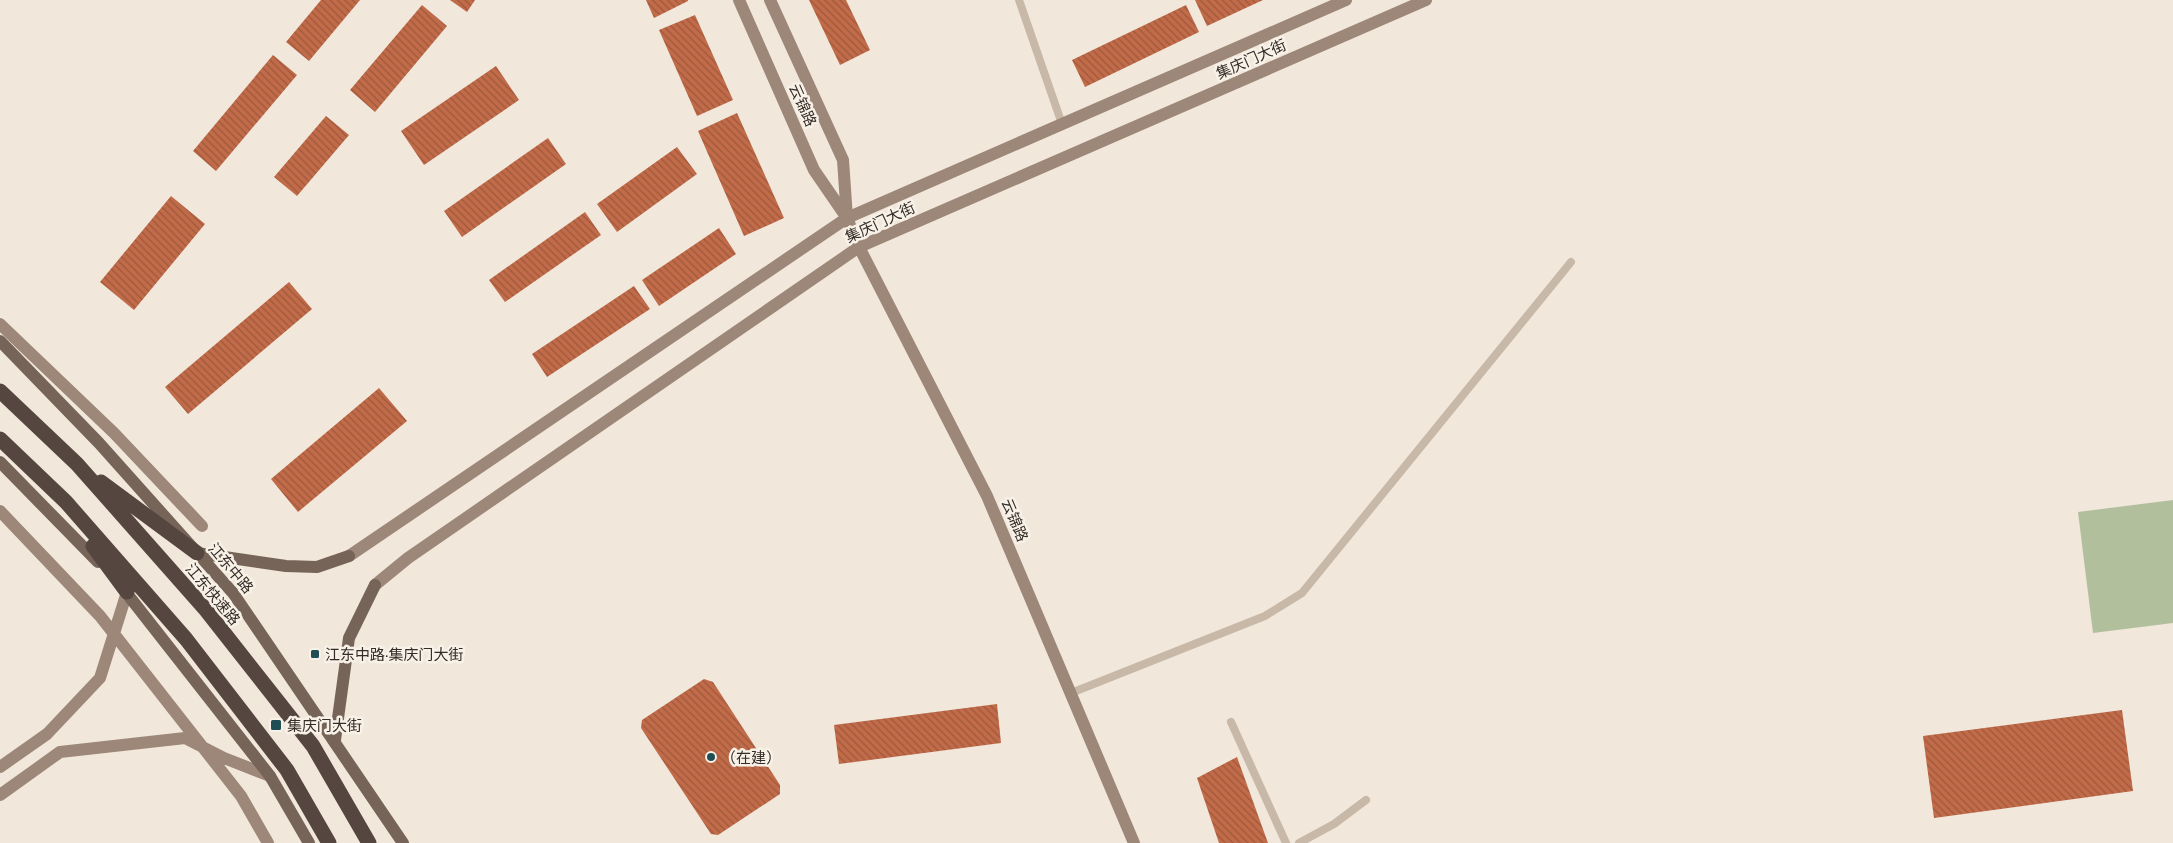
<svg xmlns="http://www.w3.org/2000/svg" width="2173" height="843" viewBox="0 0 2173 843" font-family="Mulish,'Noto Sans SC',sans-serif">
<defs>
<pattern id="building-back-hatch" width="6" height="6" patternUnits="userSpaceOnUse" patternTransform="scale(1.25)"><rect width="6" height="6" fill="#c16b49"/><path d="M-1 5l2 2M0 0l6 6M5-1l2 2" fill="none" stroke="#9e583d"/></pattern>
</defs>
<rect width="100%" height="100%" fill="#f1e7db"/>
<path fill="#b2bf9c" d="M 2173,500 L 2173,623 L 2093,633 L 2078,512 Z"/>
<path fill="url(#building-back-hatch)" d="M 321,0 L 360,0 L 309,61 L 286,42 Z
M 450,0 L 475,0 L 467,12 Z
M 646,0 L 688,0 L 688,1 L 654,18 Z
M 809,0 L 846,0 L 870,50 L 840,65 Z
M 1195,0 L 1263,0 L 1207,26 Z
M 422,5 L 447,26 L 375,112 L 350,90 Z
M 1186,5 L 1199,32 L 1085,87 L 1072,60 Z
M 695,15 L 733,100 L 697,116 L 659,30 Z
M 273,55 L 297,75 L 216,171 L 193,151 Z
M 496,66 L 519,100 L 424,165 L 401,131 Z
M 737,113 L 784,218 L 744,236 L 698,131 Z
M 326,116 L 349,135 L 297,196 L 274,177 Z
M 548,138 L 566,164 L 462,237 L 444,211 Z
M 677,147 L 697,174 L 617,232 L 597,204 Z
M 171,196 L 205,224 L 134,310 L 100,282 Z
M 585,212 L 601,235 L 505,302 L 489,280 Z
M 719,228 L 736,254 L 659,306 L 642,280 Z
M 289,282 L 312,309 L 188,414 L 165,387 Z
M 634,286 L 650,309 L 547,377 L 532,354 Z
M 379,388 L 407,421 L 298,512 L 271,479 Z
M 704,679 L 713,682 L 780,785 L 780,794 L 718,835 L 711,834 L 641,728 L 642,720 Z
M 997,704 L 1001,743 L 839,764 L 834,725 Z
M 2122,710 L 2133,791 L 1934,818 L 1923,736 Z
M 1237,757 L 1268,843 L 1219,843 L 1197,778 Z"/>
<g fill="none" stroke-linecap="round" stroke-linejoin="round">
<path stroke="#c8b8a7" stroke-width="8" d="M 1019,0 L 1062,124
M 1071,693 L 1265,616 L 1302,593 L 1571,262
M 1231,722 L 1286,843
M 1299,843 L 1334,824 L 1366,800"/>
<path stroke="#9c8779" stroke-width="12" d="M 739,0 L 814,170 L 847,218 L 859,247 L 987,496 L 1134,843
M 770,0 L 843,160 L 847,218
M 0,324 L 114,433 L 202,526
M 0,511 L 100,616 L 241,796 L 268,843
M 349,556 L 847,218 L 1346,0
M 375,585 L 408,558 L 859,247 L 1426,0
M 0,767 L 47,734 L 100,678 L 127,592
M 0,795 L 60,752 L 185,738 L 224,758 L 270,776"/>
<path stroke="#766459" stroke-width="12" d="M 0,341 L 99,443 L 233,593 L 403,843
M 0,462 L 98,562
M 197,553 L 286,566 L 317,567 L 349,556
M 121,586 L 270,776 L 309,843
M 335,740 L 349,638 L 375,585"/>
<path stroke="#55473f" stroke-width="15" d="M 0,391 L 77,464 L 206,610 L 313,746 L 369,843
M 0,439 L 66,502 L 186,639 L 287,770 L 329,843
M 101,482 L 197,553
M 93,546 L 127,592"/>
</g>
<g fill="#1f4f55" stroke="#f8f1e7" stroke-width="2">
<rect x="310" y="649" width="10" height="10" rx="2.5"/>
<rect x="270" y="719" width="12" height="12" rx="2.5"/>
<circle cx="711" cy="757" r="5"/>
</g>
<g text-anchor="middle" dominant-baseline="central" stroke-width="5" stroke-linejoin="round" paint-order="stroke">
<g font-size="15" fill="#352c28" stroke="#f8f1e7">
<text transform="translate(1251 59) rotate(-24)">集庆门大街</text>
<text transform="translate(803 105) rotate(66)">云锦路</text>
<text transform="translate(880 222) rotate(-25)">集庆门大街</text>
<text transform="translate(1015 520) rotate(67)">云锦路</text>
<text transform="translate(231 568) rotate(50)">江东中路</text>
<text transform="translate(213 594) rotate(50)">江东快速路</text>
</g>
<g font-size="15" fill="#352c28" stroke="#f8f1e7" text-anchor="start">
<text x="325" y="654">江东中路·集庆门大街</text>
<text x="287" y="725">集庆门大街</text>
<text x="721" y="757">（在建）</text>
</g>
</g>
</svg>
